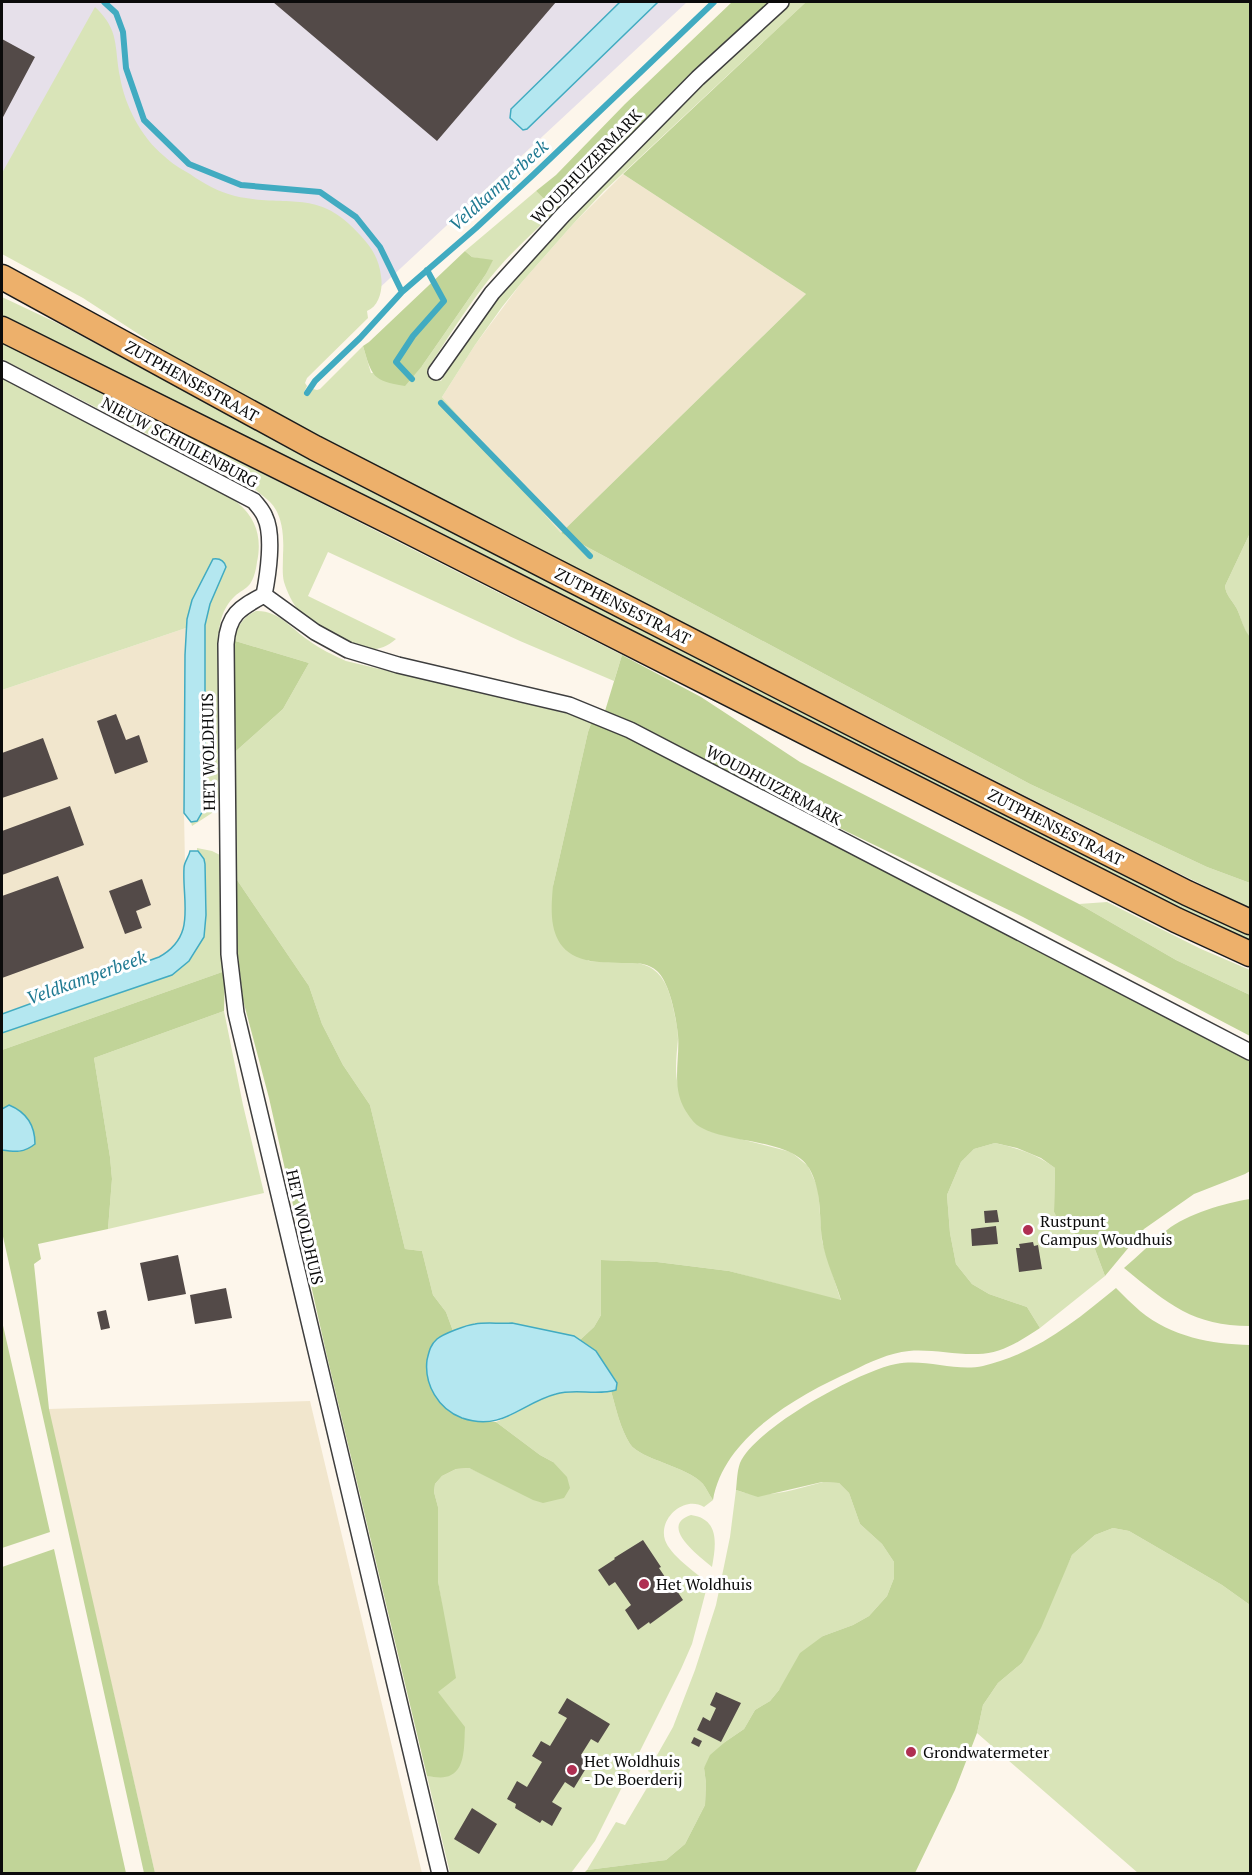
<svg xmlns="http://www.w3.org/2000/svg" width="1252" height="1875" viewBox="0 0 1252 1875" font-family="'PT Serif',serif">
<rect width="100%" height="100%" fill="#fdf6eb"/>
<path fill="#e6e0ea" d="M 2,2 L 687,2 L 288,373 L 2,216 Z"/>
<path fill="#f1e6cd" d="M 623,174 L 806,294 L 561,533 L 442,397 L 475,345 L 522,282 L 574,223 Z
M 186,628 L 185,655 L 184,813 L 186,917 L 181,937 L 170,950 L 159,957 L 2,1014 L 2,690 Z
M 310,1401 L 422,1873 L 155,1873 L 48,1409 Z"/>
<path fill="#d9e4b8" d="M 791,2 L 806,2 L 604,191 L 574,223 L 522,282 L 502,307 L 475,345 L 442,397 L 561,533 L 1030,784 L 1207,867 L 1250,883 L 1250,908 L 1174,871 L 368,464 L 197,372 L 83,298 L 2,254 L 2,173 L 95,7 C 120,30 114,47 120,77 C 125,106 141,137 164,156 C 171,163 181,169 190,174 C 204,184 219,192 235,196 C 287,208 319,187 361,236 C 372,248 379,259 381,276 C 383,288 380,306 367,311 L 368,318 L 307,378 L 305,383 L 307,386 L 304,392 L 309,395 L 313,389 L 317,390 L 320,389 L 363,346 L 371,373 L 422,366 L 486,274 L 492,261 L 472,257 L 465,251 L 536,191 L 546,201 L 566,201 C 541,226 512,250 490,278 C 467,307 447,339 427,370 L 441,381 L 469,336 L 504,289 L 558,231 L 703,84 Z
M 2,297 L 57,323 L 241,421 L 577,596 L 1075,849 L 1250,933 L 1250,940 L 1164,901 L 157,396 L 2,316 Z
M 2,342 L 622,655 L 614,681 L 520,641 L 328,552 L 308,596 L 396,639 C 381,652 367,652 349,644 C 336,638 308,622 299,611 C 293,604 287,592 284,582 C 282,574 283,564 283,555 C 284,537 283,515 270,502 C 266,498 260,494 256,490 L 2,359 Z
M 2,378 L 231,498 C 254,513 263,535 257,562 C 256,570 254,578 250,584 C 246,589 239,592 235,596 C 221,609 219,626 218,643 L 221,795 L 212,813 L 192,826 L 191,822 L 197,821 L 205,807 L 205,625 L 210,604 L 226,566 L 225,563 L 187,619 L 186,628 L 2,690 Z
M 1250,533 L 1250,638 C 1243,629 1242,620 1237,609 C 1233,601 1226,596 1225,586 Z
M 256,611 C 278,610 292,629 308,640 C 320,649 333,655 346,661 L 569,714 L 592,721 L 588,732 L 553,886 L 588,961 C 633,963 662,953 673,1007 C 675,1017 678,1028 678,1039 C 677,1053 674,1070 678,1085 C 681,1096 701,1120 709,1131 L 791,1152 L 808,1166 L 818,1188 L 822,1241 L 841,1301 L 729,1271 L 657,1262 L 601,1260 L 601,1315 L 594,1327 L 580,1340 C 568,1331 494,1323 476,1324 C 469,1324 460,1329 453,1331 L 446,1312 L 433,1295 L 422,1251 L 405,1249 L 370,1105 L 343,1065 L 322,1024 L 309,986 L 235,877 L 236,751 L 283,709 L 309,663 L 232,640 C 238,627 242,617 256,611 Z
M 197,848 L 212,851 L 222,856 L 225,971 L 2,1050 L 2,1033 L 172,975 C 214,948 206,908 205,864 L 204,859 L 197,852 Z
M 1107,902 L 1201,949 L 1250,970 L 1250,995 L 1176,960 L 1079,904 Z
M 224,1011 L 243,1105 L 264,1193 L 108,1229 L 112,1179 L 110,1157 L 94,1058 Z
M 995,1143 C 1017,1148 1036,1154 1055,1168 L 1054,1212 L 1061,1226 L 1093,1244 L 1105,1276 L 1040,1328 L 1027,1307 L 989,1294 L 972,1284 L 956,1264 L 950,1233 L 947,1195 L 961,1162 L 974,1149 Z
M 586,1391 L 603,1393 L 611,1391 C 616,1408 620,1428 630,1444 C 641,1460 687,1466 703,1484 C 707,1489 709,1495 713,1500 L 704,1507 C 685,1495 658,1518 665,1540 C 670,1555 695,1572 708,1583 L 692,1644 L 681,1669 L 595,1841 L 571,1873 L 450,1873 L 427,1776 L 443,1777 L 437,1692 L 442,1605 L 438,1581 L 438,1507 L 434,1492 L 435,1484 L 442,1476 L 456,1469 L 469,1468 L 487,1476 L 553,1462 L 540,1455 L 496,1422 L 518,1412 L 533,1402 L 559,1393 Z
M 823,1482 L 839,1483 L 849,1493 L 860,1524 L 882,1544 L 894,1562 L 894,1578 L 887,1596 L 869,1616 L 853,1625 L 823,1636 L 770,1701 L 755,1710 L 744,1729 L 725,1742 L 704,1768 L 706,1783 L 705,1805 L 685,1844 L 666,1860 L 587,1870 L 616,1822 L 625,1825 L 654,1776 L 648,1771 L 673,1727 L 695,1670 L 716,1605 L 730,1537 L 736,1490 C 763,1501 795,1489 823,1482 Z
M 691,1515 C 720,1519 716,1545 712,1567 C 699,1556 658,1526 691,1515 Z
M 1113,1528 L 1129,1531 L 1222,1585 L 1250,1605 L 1250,1873 L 1138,1873 L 977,1733 L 983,1705 L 998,1683 L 1022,1663 L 1072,1555 L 1095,1535 Z"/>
<path fill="#c1d498" d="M 732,2 L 769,2 L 693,73 L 566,201 L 546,201 L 536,191 L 556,175 L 625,104 Z
M 806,2 L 1250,2 L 1250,533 L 1225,586 C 1226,596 1233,601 1237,609 C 1242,620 1243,628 1250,637 L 1250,883 L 1207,867 L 1030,784 L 561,533 L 806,294 L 623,174 Z
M 465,251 L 472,257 L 493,260 L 486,274 L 422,366 L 405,386 C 372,381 372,376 363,346 L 369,342 Z
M 232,640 L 309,663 L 283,709 L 236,751 Z
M 622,655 L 701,697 L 800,762 L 1079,904 L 1176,960 L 1250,995 L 1250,1036 L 1023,917 L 695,758 L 605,711 Z
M 592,721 L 633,740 L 1250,1060 L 1250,1171 L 1245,1174 L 1194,1194 L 1144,1229 L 1105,1276 L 1093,1244 L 1061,1226 L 1054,1212 L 1055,1168 L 1041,1158 L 1017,1148 L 995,1143 L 974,1149 L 961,1162 L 947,1195 L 950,1233 L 956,1264 L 972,1284 L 989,1294 L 1027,1307 L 1040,1328 C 1022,1340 1001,1354 978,1354 C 955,1355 931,1349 909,1351 C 889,1353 870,1362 852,1371 C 799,1395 724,1436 713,1500 C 709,1495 707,1489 703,1484 C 687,1466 641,1460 630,1444 C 620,1428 616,1408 611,1391 L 615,1389 L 617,1382 L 596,1351 L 580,1340 L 594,1327 L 601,1315 L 601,1260 L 657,1262 L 729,1271 L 841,1300 C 835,1280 825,1259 822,1239 C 819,1215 822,1190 809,1168 C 790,1137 726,1145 697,1125 C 692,1121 686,1112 683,1106 C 672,1083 680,1058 678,1035 C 676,1017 670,983 657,971 C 647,962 635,963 622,963 C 611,962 597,963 586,960 C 549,951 550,917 553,886 L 588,732 Z
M 235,877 L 309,986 L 322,1024 L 343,1065 L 370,1105 L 405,1249 L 422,1251 L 433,1295 L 446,1312 L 453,1331 L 437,1339 L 478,1420 L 496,1422 L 540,1455 L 553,1462 L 567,1477 L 570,1488 L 564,1498 L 543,1503 L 533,1500 L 469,1468 L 456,1469 L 442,1476 L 435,1484 L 434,1492 L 438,1507 L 438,1581 L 456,1678 L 438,1692 L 465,1727 C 464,1742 466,1768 451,1775 C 444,1779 435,1777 427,1776 L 326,1352 L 269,1098 L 243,1000 L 236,938 Z
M 225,971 L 224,1011 L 94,1058 L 110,1157 L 112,1179 L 108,1229 L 38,1244 L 41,1259 L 34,1264 L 49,1409 L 155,1873 L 144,1873 L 2,1232 L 2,1150 L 18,1152 L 35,1144 C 35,1127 25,1111 9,1105 L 2,1109 L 2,1050 Z
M 1250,1199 L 1250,1326 C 1192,1326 1167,1303 1124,1268 C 1138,1256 1152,1242 1167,1230 C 1187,1214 1225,1203 1250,1199 Z
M 1116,1288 C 1124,1296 1132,1304 1140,1311 C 1172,1337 1211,1344 1250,1345 L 1250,1605 L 1222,1585 L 1129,1531 L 1113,1528 L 1095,1535 L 1072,1555 L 1041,1628 L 1022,1663 L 998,1683 L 983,1705 L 977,1733 L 955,1790 L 915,1873 L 584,1873 L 587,1870 L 666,1860 L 685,1844 L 705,1805 L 706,1783 L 704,1768 L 710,1755 L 725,1742 L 744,1729 L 755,1710 L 770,1701 L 779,1690 L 800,1653 L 823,1636 L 853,1625 L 869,1616 L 887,1596 L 894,1578 L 894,1562 L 882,1544 L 860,1524 L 849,1493 L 839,1483 L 822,1482 L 758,1497 L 736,1490 C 737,1482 737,1471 740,1463 C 755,1428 859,1371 896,1364 C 925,1358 955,1372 983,1366 C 1035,1354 1076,1321 1116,1288 Z
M 2,1321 L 50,1532 L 2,1548 Z
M 54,1549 L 126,1873 L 2,1873 L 2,1567 Z"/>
<path fill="#b4e7f0" stroke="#41abc1" stroke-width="1.5" d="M 620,2 L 658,2 L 527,129 L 523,130 L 510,118 L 511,109 Z
M 213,559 C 220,558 224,560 226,567 L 210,604 L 205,625 L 205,807 L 197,821 L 191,822 L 184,813 L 185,655 L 187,619 L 192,600 Z
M 190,851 L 198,851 L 204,859 L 205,864 L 206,915 L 204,937 L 189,961 L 172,975 L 2,1033 L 2,1014 L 159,957 C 197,936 182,903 184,868 C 184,862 189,857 190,851 Z
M 9,1105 C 26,1112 35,1125 35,1144 C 24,1153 15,1152 2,1150 L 2,1109 Z
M 512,1323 L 574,1336 L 596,1351 L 617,1383 L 616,1390 C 596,1396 576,1388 556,1394 C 521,1403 503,1432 462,1418 C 438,1409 424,1384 427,1360 C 429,1352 430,1345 437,1339 C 443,1334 466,1325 475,1324 C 486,1322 500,1324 512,1323 Z"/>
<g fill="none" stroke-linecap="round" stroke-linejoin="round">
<path stroke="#41abc1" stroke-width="6" d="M 104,2 L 116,13 L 123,32 L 126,68 L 144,120 L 189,164 L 241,185 L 320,192 L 356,217 L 380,247 L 402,292
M 412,379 L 396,362 L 413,336 L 444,301 L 427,270
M 307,393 L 315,381 L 360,338 L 402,292 L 476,228 L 533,175 L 714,2
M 441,403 L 590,556"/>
</g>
<path fill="#534a48" d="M 273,2 L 556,2 L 437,141 Z
M 2,39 L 35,57 L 2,119 Z
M 116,714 L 126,740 L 139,735 L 148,762 L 115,774 L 97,721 Z
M 43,738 L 58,779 L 2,798 L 2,753 Z
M 70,806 L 84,845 L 2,875 L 2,831 Z
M 58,876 L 84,948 L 2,978 L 2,896 Z
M 142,879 L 151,905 L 136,911 L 142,928 L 125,934 L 109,891 Z
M 997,1210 L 999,1222 L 985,1223 L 984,1211 Z
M 996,1226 L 998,1244 L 972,1246 L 971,1229 Z
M 1033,1242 L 1034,1246 L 1038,1245 L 1042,1269 L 1019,1272 L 1016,1248 L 1020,1248 L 1019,1244 Z
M 178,1255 L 186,1294 L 148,1301 L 140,1263 Z
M 226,1288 L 232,1318 L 195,1324 L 190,1295 Z
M 106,1310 L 110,1328 L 101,1330 L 97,1312 Z
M 643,1540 L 661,1567 L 659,1568 L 667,1580 L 669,1579 L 683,1600 L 650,1624 L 649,1622 L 638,1630 L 625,1610 L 631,1605 L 615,1582 L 609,1586 L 598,1570 L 615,1559 L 614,1558 Z
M 716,1692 L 741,1703 L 721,1742 L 697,1730 L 703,1717 L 710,1721 L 716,1708 L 710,1705 Z
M 567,1698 L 610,1724 L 598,1743 L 591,1739 L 581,1755 L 591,1760 L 574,1788 L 565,1782 L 552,1802 L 562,1808 L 552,1826 L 542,1820 L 540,1823 L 515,1808 L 516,1804 L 507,1799 L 517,1781 L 527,1787 L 542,1762 L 532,1756 L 541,1741 L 550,1746 L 567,1718 L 558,1713 Z
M 694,1737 L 702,1741 L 699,1747 L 691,1743 Z
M 472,1808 L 497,1824 L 479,1854 L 454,1839 Z"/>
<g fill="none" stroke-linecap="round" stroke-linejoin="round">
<defs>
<path id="street" d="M 2,369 L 254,501 C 258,506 263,511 265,517 C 274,535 268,575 264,595
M 436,372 L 492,293 L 563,215 L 698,78 L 781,2
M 264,595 C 240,608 228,614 226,644 L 229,954 L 236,1013 L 440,1874
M 264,595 L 315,632 L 348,650 L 398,665 L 569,705 L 630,730 L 1250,1052"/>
<path id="primary" d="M 2,277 L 315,448 L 882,739 L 1187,893 L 1250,922
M 2,329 L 396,525 L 1176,920 L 1250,954"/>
</defs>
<use href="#street" stroke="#3e3e3e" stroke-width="18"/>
<use href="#primary" stroke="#1c1c1c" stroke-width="27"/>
<use href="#street" stroke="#fff" stroke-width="15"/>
<use href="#primary" stroke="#edb06b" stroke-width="24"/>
</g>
<g fill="#af2f52" stroke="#fff" stroke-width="2">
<circle cx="1028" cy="1230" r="6"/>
<circle cx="644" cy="1584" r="6"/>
<circle cx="911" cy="1752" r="6"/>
<circle cx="572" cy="1770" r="6"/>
</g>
<g text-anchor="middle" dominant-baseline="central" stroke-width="6" stroke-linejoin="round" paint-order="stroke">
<g font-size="16" fill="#0b0b0b" stroke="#fff">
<text transform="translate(586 166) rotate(-46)">WOUDHUIZERMARK</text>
<text transform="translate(192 381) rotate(29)">ZUTPHENSESTRAAT</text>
<text transform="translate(180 442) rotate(28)">NIEUW SCHUILENBURG</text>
<text transform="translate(623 606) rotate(27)">ZUTPHENSESTRAAT</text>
<text transform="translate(208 752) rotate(-91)">HET WOLDHUIS</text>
<text transform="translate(774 785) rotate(28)">WOUDHUIZERMARK</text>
<text transform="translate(1056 827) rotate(27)">ZUTPHENSESTRAAT</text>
<text transform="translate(305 1227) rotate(77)">HET WOLDHUIS</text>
</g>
<g font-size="16" fill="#0b0b0b" stroke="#fff" text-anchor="start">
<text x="1040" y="1221">Rustpunt<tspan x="1040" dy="18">Campus Woudhuis</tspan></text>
<text x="656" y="1584">Het Woldhuis</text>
<text x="923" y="1752">Grondwatermeter</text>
<text x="584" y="1761">Het Woldhuis<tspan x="584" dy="18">- De Boerderij</tspan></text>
</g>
<g font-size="18" font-style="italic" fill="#207a92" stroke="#fff">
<text transform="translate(498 185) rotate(-42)">Veldkamperbeek</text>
<text transform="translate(86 977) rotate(-20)">Veldkamperbeek</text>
</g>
</g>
<rect width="1252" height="1875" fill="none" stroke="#0b0b0b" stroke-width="6"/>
</svg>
